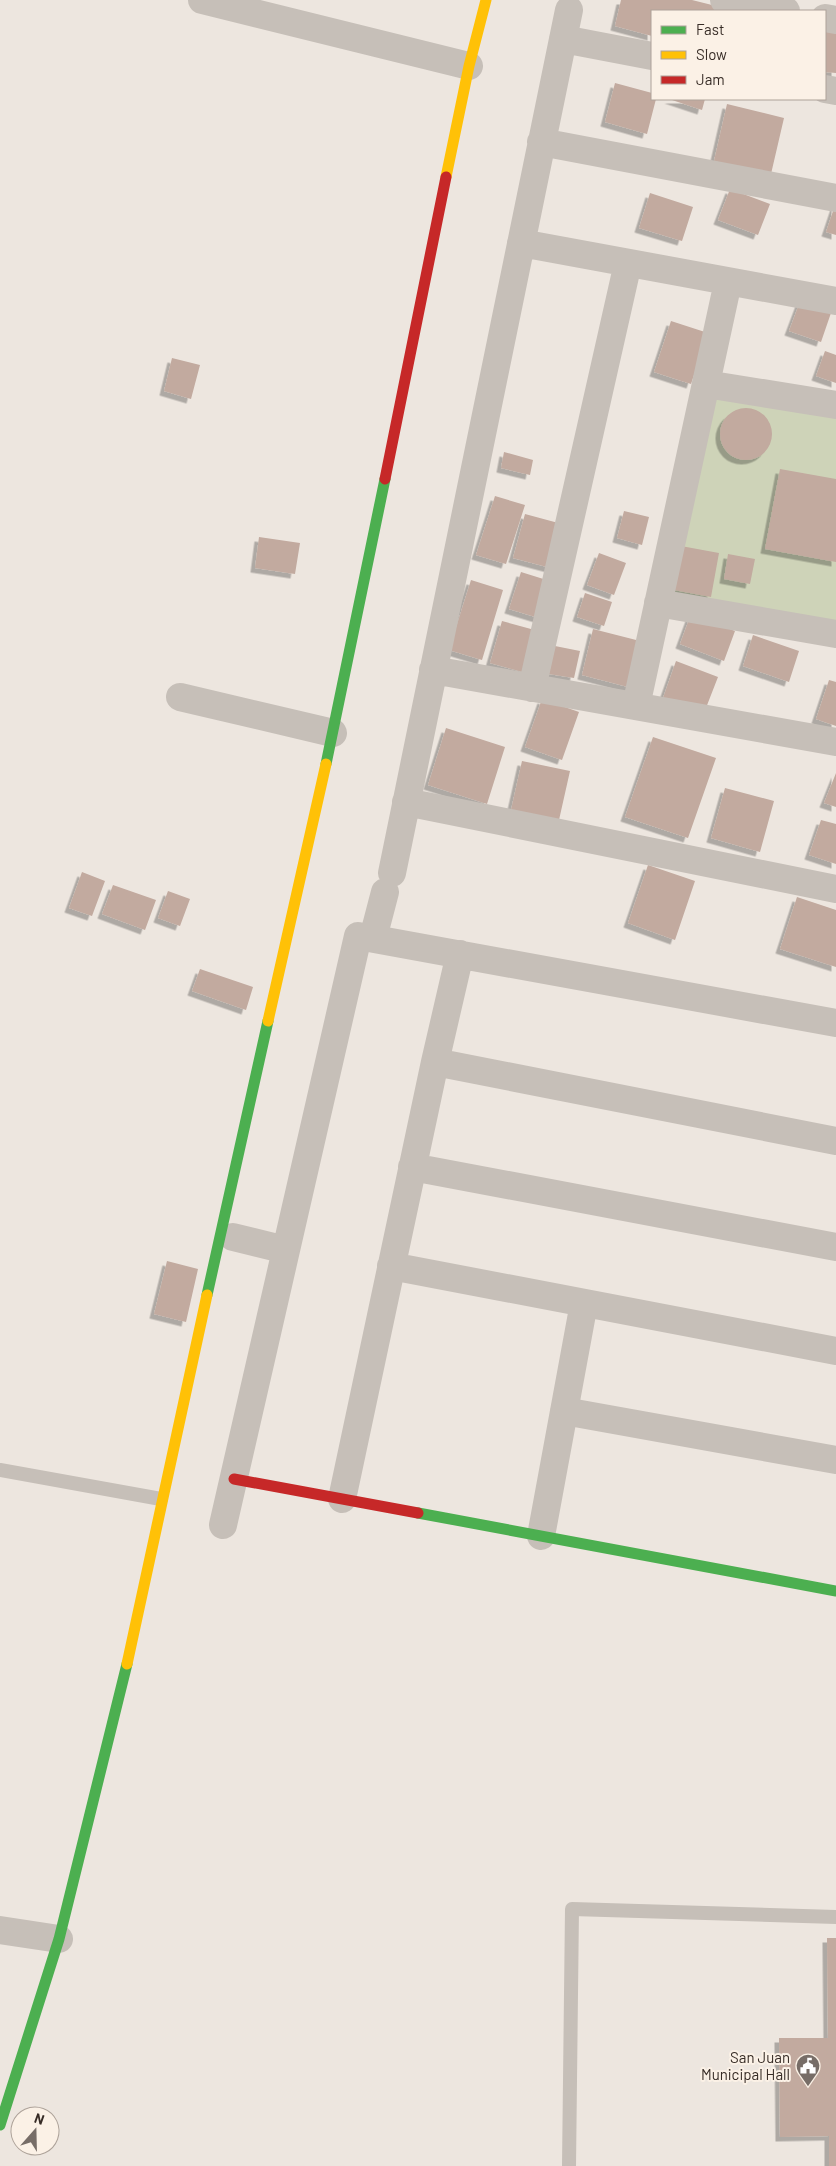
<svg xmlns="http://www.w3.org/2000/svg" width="836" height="2166" viewBox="0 0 836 2166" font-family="Barlow,sans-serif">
<defs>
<filter id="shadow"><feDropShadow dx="-4.5" dy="4.5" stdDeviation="0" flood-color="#0004"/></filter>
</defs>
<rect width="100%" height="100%" fill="#ede6df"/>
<path fill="#ced3b8" d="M 713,395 L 836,415 L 836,621 L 670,595 Z"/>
<path fill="#c2aa9f" filter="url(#shadow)" d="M 621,0 L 692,0 L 720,7 L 719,11 L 652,11 L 652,36 L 615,26 Z
M 825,31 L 836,32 L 836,73 L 825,72 Z
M 615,83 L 652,93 L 652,99 L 656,99 L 647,134 L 605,122 Z
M 669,99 L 705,99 L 702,110 Z
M 727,104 L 784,118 L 771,174 L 714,161 Z
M 730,189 L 770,204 L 758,235 L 718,220 Z
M 650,193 L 693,207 L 682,241 L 639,228 Z
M 836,202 L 836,235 L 826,232 Z
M 801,299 L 832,310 L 821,342 L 789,331 Z
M 671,321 L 708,333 L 691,384 L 654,372 Z
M 825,351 L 836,355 L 836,383 L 816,376 Z
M 172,358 L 200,365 L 191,399 L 164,391 Z
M720 434a26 26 0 1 1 52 0a26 26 0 1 1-52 0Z
M 504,452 L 533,460 L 530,475 L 501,468 Z
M 780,469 L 836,479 L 836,562 L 765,549 Z
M 495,496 L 525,505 L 506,564 L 476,555 Z
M 624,511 L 649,517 L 642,545 L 617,538 Z
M 525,514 L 562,524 L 551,568 L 513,558 Z
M 259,537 L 300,543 L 295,574 L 255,568 Z
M 681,546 L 719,553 L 711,597 L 674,590 Z
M 599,553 L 626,563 L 614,595 L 587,585 Z
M 728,554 L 755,559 L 750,584 L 724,579 Z
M 521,572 L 553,582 L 542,619 L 509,609 Z
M 471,580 L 503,590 L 482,660 L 449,650 Z
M 585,593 L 612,602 L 604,626 L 577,617 Z
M 691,614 L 735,631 L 724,661 L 680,644 Z
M 502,621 L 542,632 L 530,674 L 490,663 Z
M 593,629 L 644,642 L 632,688 L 582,675 Z
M 753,635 L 799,651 L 789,682 L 743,666 Z
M 555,646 L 580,651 L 574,678 L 549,674 Z
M 676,661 L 718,677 L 704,713 L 663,698 Z
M 829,680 L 836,682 L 836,726 L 816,719 Z
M 542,699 L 579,712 L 562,760 L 525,747 Z
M 446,728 L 505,747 L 487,804 L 428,785 Z
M 653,737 L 716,758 L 688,838 L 625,817 Z
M 522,761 L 570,771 L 559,820 L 511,810 Z
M 836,773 L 836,807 L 824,803 Z
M 725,788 L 774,801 L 760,852 L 711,838 Z
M 821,820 L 836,824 L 836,864 L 809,855 Z
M 648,865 L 695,881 L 675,940 L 628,923 Z
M 82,872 L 105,881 L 92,916 L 69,908 Z
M 113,885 L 156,900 L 145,930 L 102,914 Z
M 168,891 L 190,899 L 180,926 L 158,918 Z
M 797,897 L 836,910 L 836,967 L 780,949 Z
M 200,969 L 253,987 L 246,1010 L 192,991 Z
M 167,1261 L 198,1269 L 186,1322 L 154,1314 Z
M 827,1938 L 836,1938 L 836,2166 L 829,2166 L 829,2136 L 780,2137 L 779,2038 L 828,2038 Z"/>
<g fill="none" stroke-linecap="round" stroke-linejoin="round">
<path stroke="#c6bfb8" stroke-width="14" d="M 0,1470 L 161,1499
M 569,2166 L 572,1909 L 836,1917"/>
<path stroke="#c6bfb8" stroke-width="28" d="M 202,0 L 469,66
M 724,0 L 786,11
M 825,18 L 836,20
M 563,39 L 652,56
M 825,89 L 836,91
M 541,142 L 836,198
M 521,243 L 836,301
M 706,384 L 836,405
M 658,603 L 836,634
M 433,670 L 836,742
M 532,688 L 628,263
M 180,697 L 333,733
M 636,706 L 728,282
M 406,802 L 836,889
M 392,873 L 569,10
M 373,938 L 385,892
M 435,1062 L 836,1141
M 412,1167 L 836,1247
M 233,1237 L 286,1250
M 391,1266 L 836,1351
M 564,1411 L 836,1460
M 342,1499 L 435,1062 L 460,954
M 223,1525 L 358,936 L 836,1023
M 541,1536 L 584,1303
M 0,1930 L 59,1939"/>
<path stroke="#4caf50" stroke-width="11" d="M 326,764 L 385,479
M 207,1295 L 268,1021
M 418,1513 L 836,1591
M 0,2125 L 59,1939 L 127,1664"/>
<path stroke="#ffc107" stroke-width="11" d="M 446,177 L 469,66 L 486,0
M 268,1021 L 326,764
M 127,1664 L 207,1295"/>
<path stroke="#c62828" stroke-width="11" d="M 385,479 L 446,177
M 234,1479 L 418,1513"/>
</g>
<defs>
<symbol id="civic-pin" viewBox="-11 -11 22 30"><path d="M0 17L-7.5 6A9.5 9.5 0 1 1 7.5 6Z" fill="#776d67" stroke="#fbf1e6"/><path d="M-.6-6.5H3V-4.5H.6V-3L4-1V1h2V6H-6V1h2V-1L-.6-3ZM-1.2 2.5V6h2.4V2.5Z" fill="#fff"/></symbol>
</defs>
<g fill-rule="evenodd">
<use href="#civic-pin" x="794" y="2052" width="28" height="38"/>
</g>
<g text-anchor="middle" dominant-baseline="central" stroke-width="4" stroke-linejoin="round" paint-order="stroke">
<g font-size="15" fill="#372c26" stroke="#fbf1e6" text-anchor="end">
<text x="790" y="2057">San Juan<tspan x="790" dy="17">Municipal Hall</tspan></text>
</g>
</g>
<rect x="651" y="10" width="175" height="90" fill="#fbf1e6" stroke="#ada299"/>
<rect x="661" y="26" width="25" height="8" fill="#4caf50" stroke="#ada299"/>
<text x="696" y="35" font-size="15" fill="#372c26">Fast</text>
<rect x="661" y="51" width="25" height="8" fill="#ffc107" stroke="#ada299"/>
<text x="696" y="60" font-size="15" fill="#372c26">Slow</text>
<rect x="661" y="76" width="25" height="8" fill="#c62828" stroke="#ada299"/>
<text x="696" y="85" font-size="15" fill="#372c26">Jam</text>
<g transform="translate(35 2131) rotate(20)"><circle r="24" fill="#fbf1e6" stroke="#ada299"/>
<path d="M0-4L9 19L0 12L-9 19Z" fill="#776d67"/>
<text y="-8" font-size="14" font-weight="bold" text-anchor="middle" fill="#372c26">N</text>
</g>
</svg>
